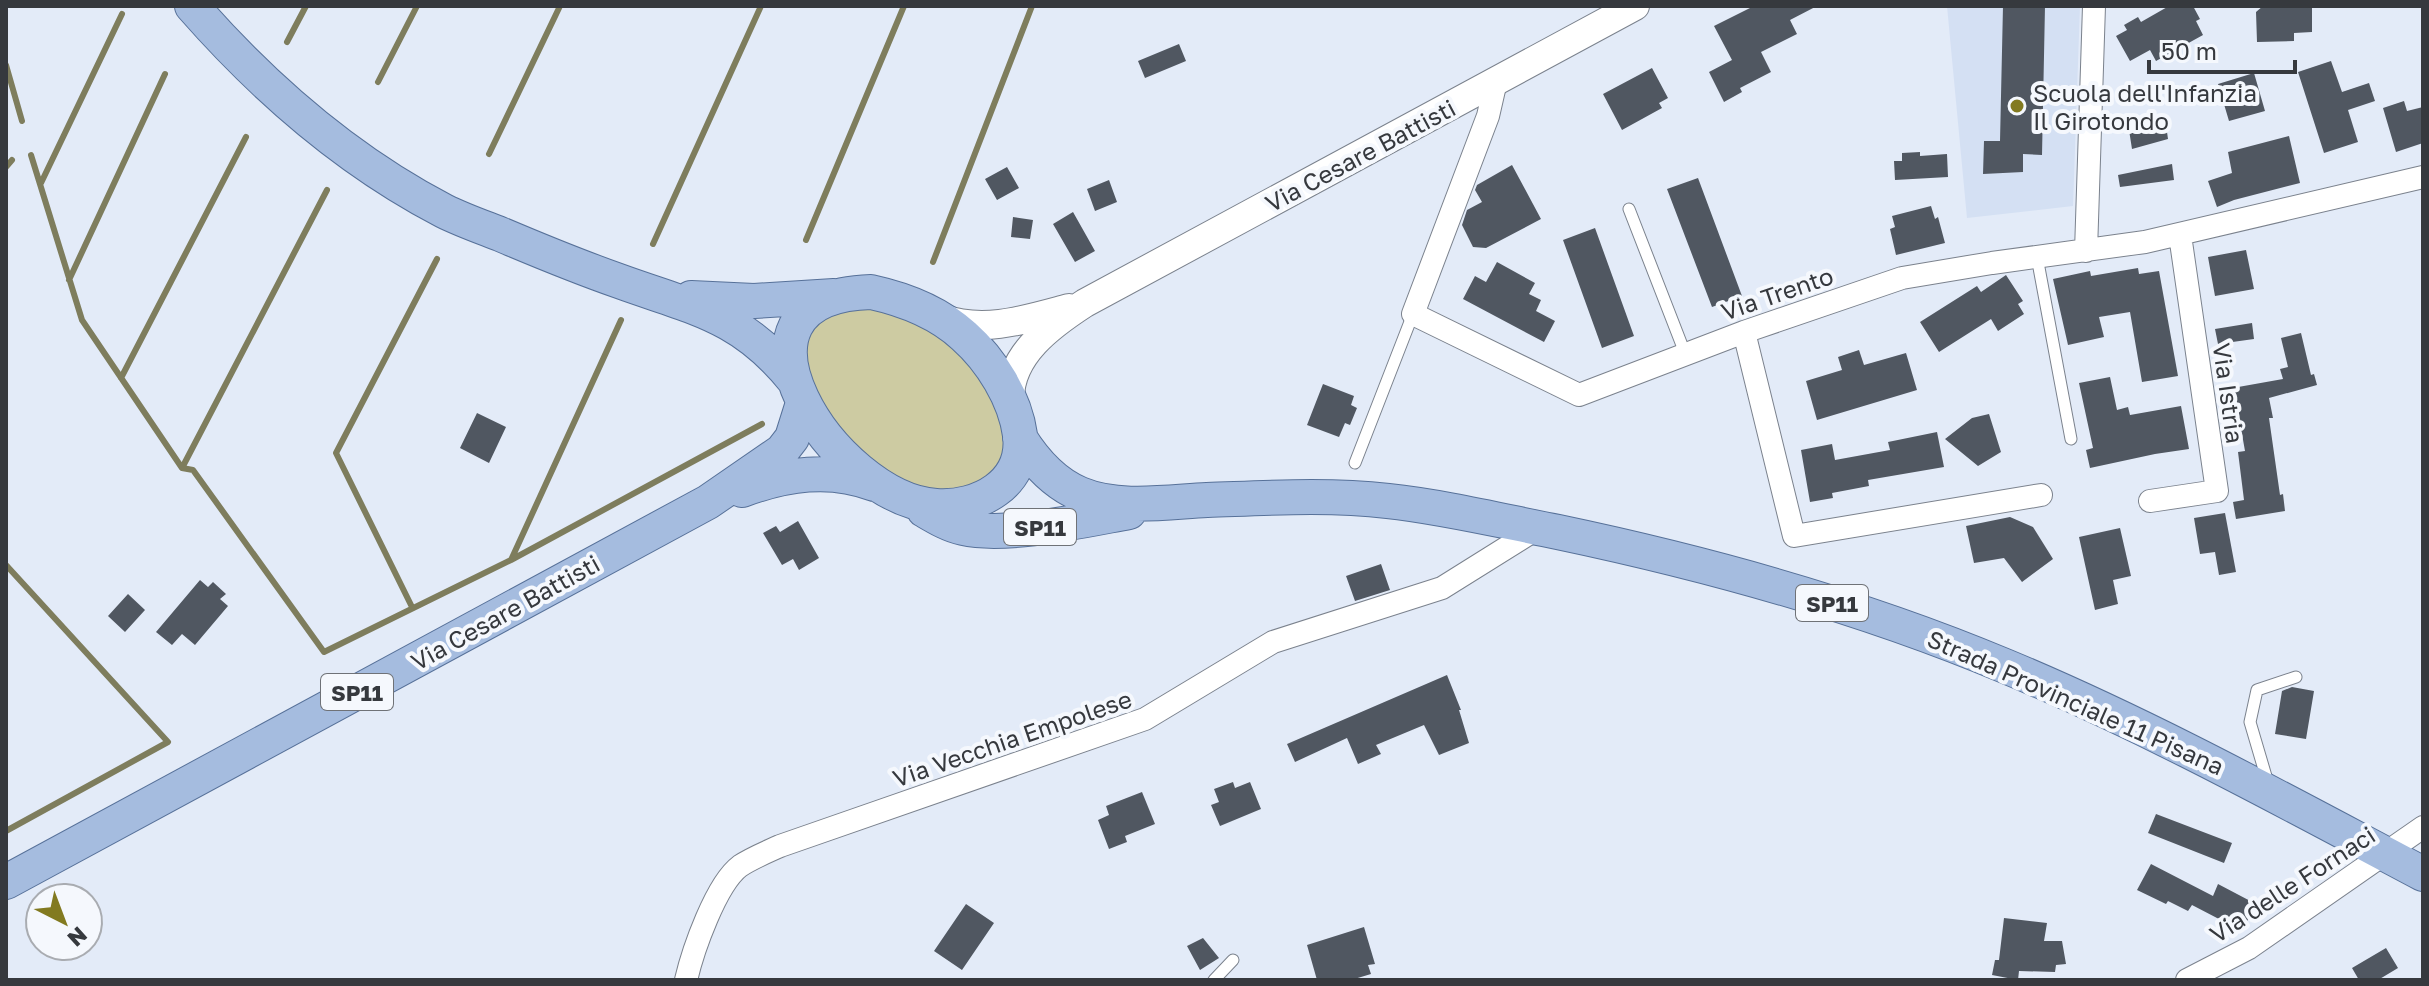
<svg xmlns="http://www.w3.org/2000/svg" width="2429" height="986" viewBox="0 0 2429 986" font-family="'Golos Text',sans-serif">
<rect width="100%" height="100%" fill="#e3ebf8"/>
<path fill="#d4e0f3" d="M 1947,6 L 2080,6 L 2073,206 L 1967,218 Z"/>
<path fill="#cdcba2" d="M 870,304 L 927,326 L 971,361 L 1005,423 L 1003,463 L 966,493 L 911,487 L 864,457 L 814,398 L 803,343 L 816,321 Z"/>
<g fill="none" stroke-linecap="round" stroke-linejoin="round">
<path stroke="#7e7d5d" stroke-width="6" d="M 287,42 L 306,6
M 6,65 L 22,121
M 378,82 L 417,6
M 489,154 L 560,6
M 31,155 L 82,320 L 182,468 L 193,470 L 324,652 L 511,560 L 762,424
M 6,167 L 12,160
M 41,183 L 122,14
M 806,240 L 904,6
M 653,244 L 761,6
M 933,262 L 1032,6
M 69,280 L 165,74
M 121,378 L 246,137
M 182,468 L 327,190
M 511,560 L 621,320
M 6,565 L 168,742 L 6,831
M 412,607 L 336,453 L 437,259"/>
</g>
<path fill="#505761" d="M 1754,6 L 1817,6 L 1790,20 L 1797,34 L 1761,52 L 1771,72 L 1740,88 L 1742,92 L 1724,102 L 1709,72 L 1732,60 L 1714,26 Z
M 2003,6 L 2045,6 L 2042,155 L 2023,154 L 2023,172 L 1983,174 L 1984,141 L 2000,141 Z
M 2169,6 L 2193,6 L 2200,19 L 2196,21 L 2203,35 L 2156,61 L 2150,50 L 2130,61 L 2116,36 L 2127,30 L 2124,25 L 2138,17 L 2141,22 Z
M 2263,6 L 2312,6 L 2312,32 L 2294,33 L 2294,41 L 2257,42 L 2256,12 Z
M 1179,44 L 1186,61 L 1145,78 L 1138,61 Z
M 2331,61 L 2342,92 L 2369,83 L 2375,101 L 2348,110 L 2358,142 L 2324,153 L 2298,72 Z
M 1652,68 L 1668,98 L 1659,103 L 1662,108 L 1622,130 L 1603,94 Z
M 2254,73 L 2265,111 L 2229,121 L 2218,84 Z
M 2404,101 L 2407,111 L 2423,107 L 2423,143 L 2396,152 L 2383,108 Z
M 2166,125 L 2168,139 L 2132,149 L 2129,130 Z
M 2289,136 L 2300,183 L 2234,200 L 2217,207 L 2208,181 L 2232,173 L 2228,152 Z
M 1920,152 L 1920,156 L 1947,154 L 1948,177 L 1895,180 L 1894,161 L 1902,161 L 1902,153 Z
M 2172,164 L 2174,180 L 2120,187 L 2118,175 Z
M 1512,165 L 1541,219 L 1486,248 L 1473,247 L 1462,225 L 1467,210 L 1482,202 L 1475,190 L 1477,185 Z
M 1007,167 L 1019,188 L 997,200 L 985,179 Z
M 1698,178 L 1742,296 L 1712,307 L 1667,189 Z
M 1109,180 L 1117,202 L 1095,211 L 1087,189 Z
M 1931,206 L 1935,219 L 1938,217 L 1945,243 L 1896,255 L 1890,229 L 1895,227 L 1892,216 Z
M 1073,212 L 1095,251 L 1075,262 L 1053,224 Z
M 1013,217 L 1033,220 L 1030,239 L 1011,237 Z
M 1595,228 L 1634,336 L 1602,348 L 1563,240 Z
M 2246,250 L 2254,289 L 2215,296 L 2208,257 Z
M 1497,262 L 1535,283 L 1529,294 L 1541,300 L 1536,311 L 1555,321 L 1544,342 L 1463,299 L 1475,276 L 1486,282 Z
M 2138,268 L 2139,274 L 2159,271 L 2178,376 L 2142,382 L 2130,312 L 2099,317 L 2104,337 L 2068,345 L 2053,279 L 2090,271 L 2091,276 Z
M 2006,275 L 2023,301 L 2018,304 L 2024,314 L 1998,331 L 1991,319 L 1939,352 L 1920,322 L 1977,286 L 1981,292 Z
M 2252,323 L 2254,339 L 2218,344 L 2215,329 Z
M 2301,333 L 2311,375 L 2314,374 L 2317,385 L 2269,398 L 2273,418 L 2269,418 L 2280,495 L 2283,494 L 2285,511 L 2236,519 L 2233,502 L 2244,500 L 2238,452 L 2245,451 L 2237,406 L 2230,407 L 2227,389 L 2283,379 L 2280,369 L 2288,367 L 2281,338 Z
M 1859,350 L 1864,365 L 1906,353 L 1917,390 L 1817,420 L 1806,381 L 1842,370 L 1838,357 Z
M 2110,377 L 2117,410 L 2128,407 L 2130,415 L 2181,406 L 2189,449 L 2155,454 L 2090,468 L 2086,450 L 2093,448 L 2079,383 Z
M 1323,384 L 1354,396 L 1351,405 L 1357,408 L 1350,425 L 1345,423 L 1339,437 L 1307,425 Z
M 477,413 L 506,427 L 489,463 L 460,448 Z
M 1989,414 L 2001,452 L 1978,466 L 1945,439 L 1972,418 Z
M 1937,432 L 1944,467 L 1868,480 L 1869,486 L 1832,493 L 1833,498 L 1810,502 L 1801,450 L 1832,444 L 1835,460 L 1890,450 L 1888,442 Z
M 2225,513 L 2236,572 L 2219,575 L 2215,552 L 2200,554 L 2194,518 Z
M 2010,517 L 2033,527 L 2053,559 L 2022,582 L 2004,558 L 1974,563 L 1966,526 Z
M 798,521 L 819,558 L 799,570 L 793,559 L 782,565 L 763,533 L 776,526 L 780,532 Z
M 2120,528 L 2131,576 L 2113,580 L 2118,604 L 2095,610 L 2079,537 Z
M 1381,564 L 1390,590 L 1355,601 L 1346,576 Z
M 200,580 L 208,587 L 213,582 L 226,594 L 220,599 L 228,606 L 195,645 L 182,634 L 172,645 L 156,632 Z
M 128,594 L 145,610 L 125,632 L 108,616 Z
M 1447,675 L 1461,710 L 1459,710 L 1469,743 L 1439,755 L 1424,725 L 1376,745 L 1381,754 L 1358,764 L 1347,738 L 1295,762 L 1287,744 Z
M 2292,687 L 2314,691 L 2306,739 L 2275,734 L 2282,691 Z
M 1233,782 L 1235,788 L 1250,782 L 1261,809 L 1220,826 L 1211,805 L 1219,802 L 1214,789 Z
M 1142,792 L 1155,824 L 1125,836 L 1127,842 L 1109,849 L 1098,820 L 1109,815 L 1106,806 Z
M 2156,814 L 2232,843 L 2224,863 L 2148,833 Z
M 2151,864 L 2213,896 L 2218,884 L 2256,904 L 2242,931 L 2192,905 L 2188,911 L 2168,901 L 2166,904 L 2137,890 Z
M 966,904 L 994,923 L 962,970 L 934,951 Z
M 2004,918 L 2047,923 L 2044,941 L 2062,941 L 2066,964 L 2056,965 L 2055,972 L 2019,971 L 2018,980 L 1992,975 L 1995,960 L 1999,960 Z
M 1364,927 L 1375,964 L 1368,965 L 1371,974 L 1351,980 L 1317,980 L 1307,945 Z
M 1203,938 L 1219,958 L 1200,970 L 1187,946 Z
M 2386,948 L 2398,968 L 2378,980 L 2359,980 L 2352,968 Z"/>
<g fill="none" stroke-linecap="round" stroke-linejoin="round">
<defs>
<path id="service" d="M 1629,209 L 1685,353
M 2037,257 L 2071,439
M 1355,463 L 1413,314
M 2268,783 L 2250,722 L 2257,690 L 2296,677
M 1214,980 L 1233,960"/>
<path id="minor" d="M 1496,81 L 1488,116 L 1413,314 L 1579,395 L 1744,332 L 1902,278 L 1992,263 L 2145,242 L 2423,177
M 2086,251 L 2094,6
M 1744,332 L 1794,536 L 2041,495
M 2150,501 L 2217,491 L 2180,235
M 686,980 C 693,950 716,884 740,866 C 752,858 767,852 780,846 L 1145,719 L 1273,642 L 1442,588 L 1538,528
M 2187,980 L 2249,948 L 2423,827"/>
<path id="tertiary" d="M 942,318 C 983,334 1028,319 1069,308
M 1010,400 C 1009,355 1051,325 1085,303 L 1635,6"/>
<path id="primary" d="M 192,6 C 263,87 348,161 444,211 C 462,220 482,227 500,234 C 540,251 579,267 619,281 C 693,308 741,314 794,380
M 871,292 C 903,299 939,313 964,336 C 991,360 1015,398 1020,435 C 1026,484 978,509 936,506 C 834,499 702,297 871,292 Z
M 691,298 L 754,301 L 834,296
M 1020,438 C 1035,462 1054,483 1080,494 C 1118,510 1167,502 1207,500 C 1267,498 1328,494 1388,501 C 1444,507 1502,521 1558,532 C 1710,564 1862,606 2005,666 C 2149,726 2285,801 2423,874
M 742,490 C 786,474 830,467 874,484
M 924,510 C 936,517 949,525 963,528 C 1006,538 1085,520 1129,512
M 6,882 L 708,502 L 782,451 L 792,438 L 803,403"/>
</defs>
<use href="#service" stroke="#7b828d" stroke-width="13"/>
<use href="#minor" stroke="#7b828d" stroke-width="24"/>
<use href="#tertiary" stroke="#7b828d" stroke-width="30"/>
<use href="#primary" stroke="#577199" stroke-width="36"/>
<use href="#service" stroke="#fff" stroke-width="11"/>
<use href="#minor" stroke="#fff" stroke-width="22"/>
<use href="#tertiary" stroke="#fff" stroke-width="28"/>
<use href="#primary" stroke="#a5bcdf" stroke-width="34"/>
</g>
<circle fill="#827a20" stroke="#f5f8fd" stroke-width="3" cx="2017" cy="106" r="8"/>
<g text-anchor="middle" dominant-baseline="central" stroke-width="8" stroke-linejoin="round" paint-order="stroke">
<g fill="#f5f8fd" stroke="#6f7277" stroke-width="2">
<rect x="1004" y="509" width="72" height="36" rx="6"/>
<rect x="1796" y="585" width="72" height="36" rx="6"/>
<rect x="321" y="674" width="72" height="36" rx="6"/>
</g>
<g font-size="22" font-weight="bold" fill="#36393e">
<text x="1040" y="527">SP11</text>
<text x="1832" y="603">SP11</text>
<text x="357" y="692">SP11</text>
</g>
<g font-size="24" fill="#36393e" stroke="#f5f8fd" text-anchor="start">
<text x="2033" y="92">Scuola dell'Infanzia<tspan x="2033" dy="28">Il Girotondo</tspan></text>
</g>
<g font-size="24" fill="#36393e" stroke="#f5f8fd">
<text transform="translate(1360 155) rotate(-28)">Via Cesare Battisti</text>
<text transform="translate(1777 293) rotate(-19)">Via Trento</text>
<text transform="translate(2229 393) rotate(82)">Via Istria</text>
<text transform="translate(505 612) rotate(-29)">Via Cesare Battisti</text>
<text transform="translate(2076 702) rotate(24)">Strada Provinciale 11 Pisana</text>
<text transform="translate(1012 738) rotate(-19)">Via Vecchia Empolese</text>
<text transform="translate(2292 884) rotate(-33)">Via delle Fornaci</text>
</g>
</g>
<rect width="2429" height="986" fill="none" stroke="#36393e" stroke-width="16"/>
<g transform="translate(64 922) rotate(138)"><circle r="38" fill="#f5f8fd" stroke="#a9acb1" stroke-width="2"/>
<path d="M0-6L14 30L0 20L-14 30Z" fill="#827a20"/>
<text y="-12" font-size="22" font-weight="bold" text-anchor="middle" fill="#36393e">N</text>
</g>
<path d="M2149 60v12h146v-12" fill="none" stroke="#36393e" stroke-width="4"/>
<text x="2161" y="60" font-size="24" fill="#36393e" stroke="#f5f8fd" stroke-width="6" paint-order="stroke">50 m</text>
</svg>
